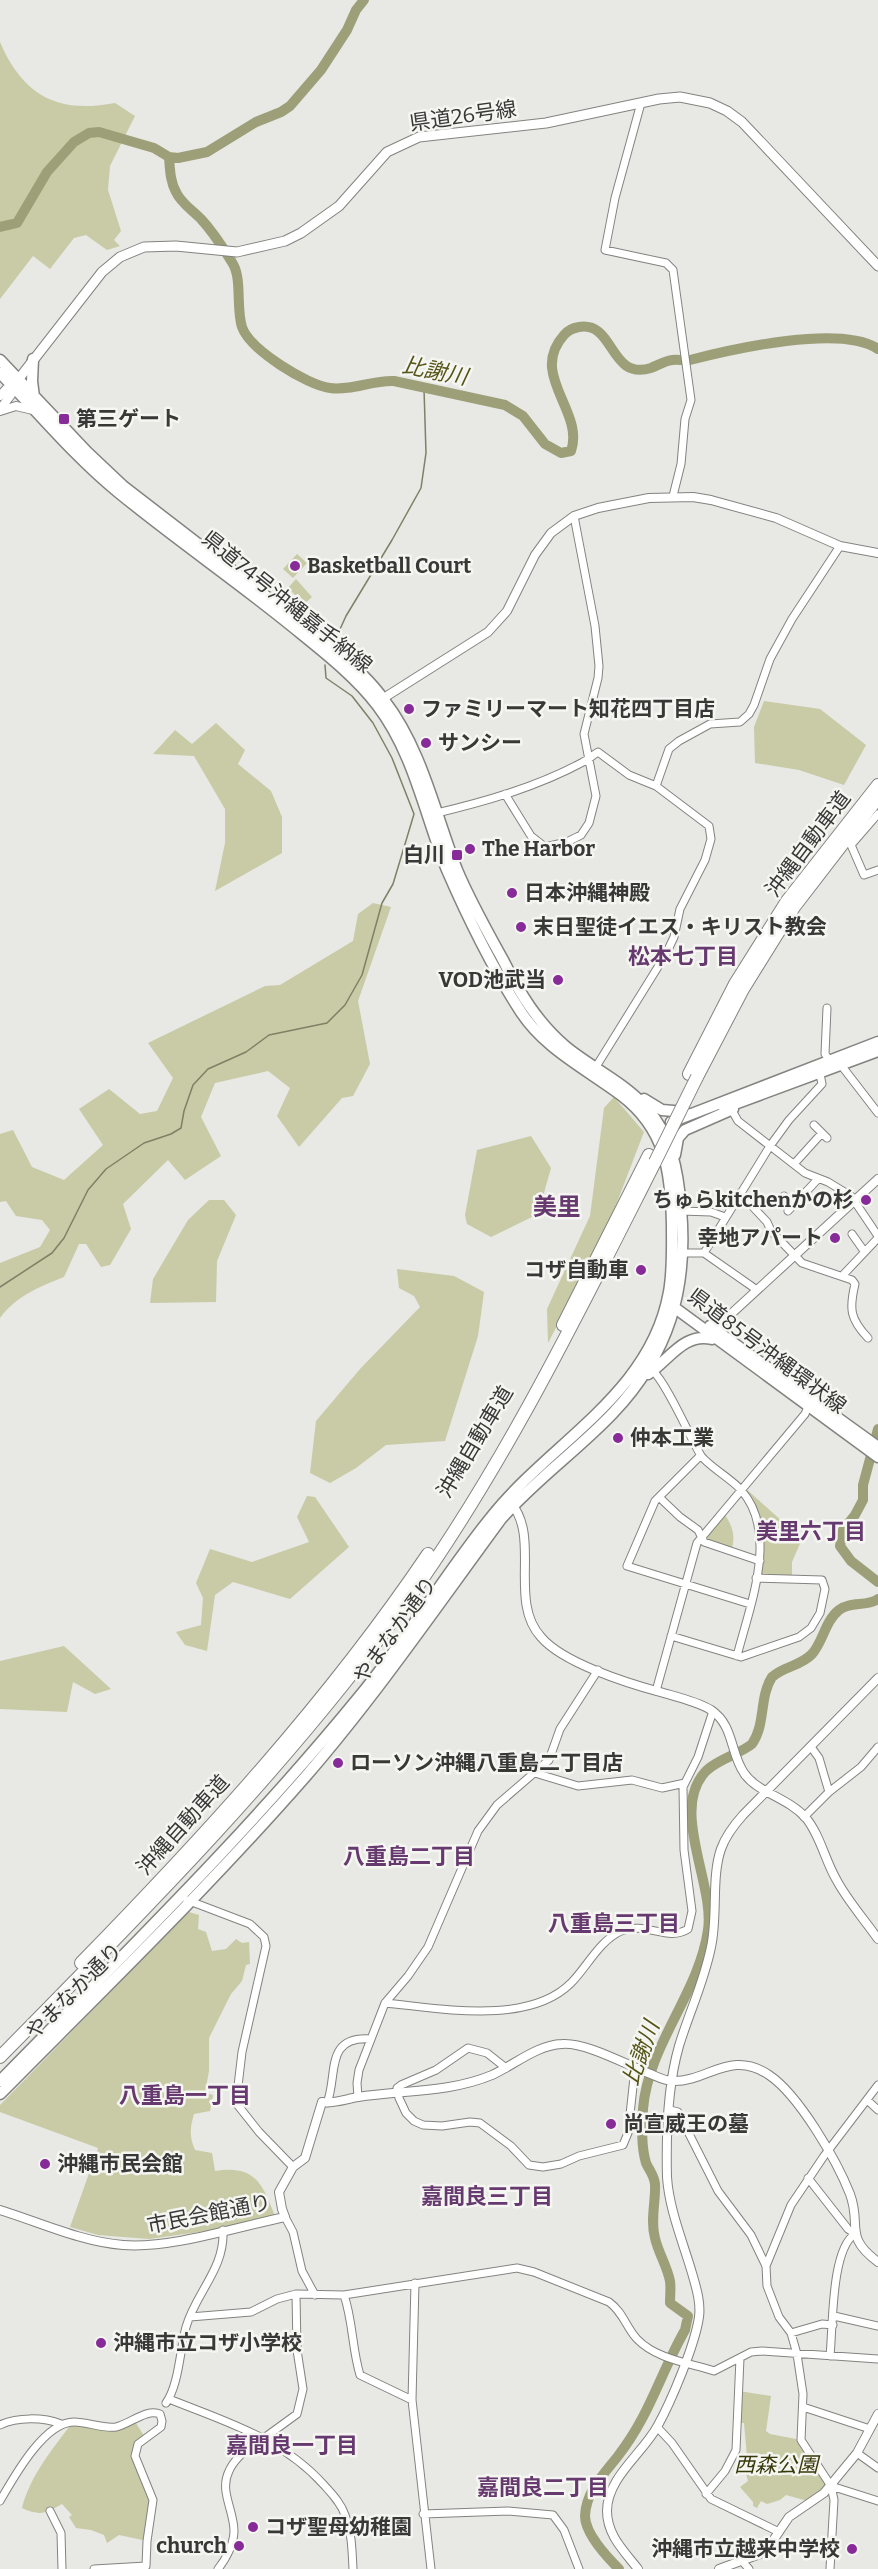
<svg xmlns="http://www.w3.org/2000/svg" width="878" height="2569" viewBox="0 0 878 2569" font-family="Bitter,'Noto Sans JP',serif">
<rect width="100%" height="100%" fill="#e8e8e4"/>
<path fill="#c8cba5" d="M 0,42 C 23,96 58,114 115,103 L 135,116 L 110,166 L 108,190 L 121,231 L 114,240 L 120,246 L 107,250 L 86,235 L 74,238 L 50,269 L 33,256 L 0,299 Z
M 297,554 L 307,563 L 293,578 L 283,569 Z
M 296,579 L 312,597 L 304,604 L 288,588 Z
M 764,701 L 820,709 L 866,745 L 844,785 L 799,770 L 755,763 L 754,727 Z
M 216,723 L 245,750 L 238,764 L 271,791 L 282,817 L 282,853 L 215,891 L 225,843 L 225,809 L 194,756 L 153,754 L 175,730 L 192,744 Z
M 373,903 L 391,907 L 358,1001 L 370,1064 L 353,1096 L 342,1098 L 299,1147 L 277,1116 L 290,1088 L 268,1071 L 215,1083 L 201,1117 L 221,1156 L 185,1180 L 168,1160 L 123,1204 L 131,1229 L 110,1265 L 101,1267 L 86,1244 L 79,1244 L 64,1277 C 39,1287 16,1296 0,1318 L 0,1263 L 40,1247 L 50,1230 L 42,1220 L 16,1216 L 6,1201 L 0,1202 L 0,1134 L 13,1130 L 32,1167 L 64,1180 L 103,1145 L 79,1109 L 109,1089 L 140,1114 L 157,1111 L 173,1078 L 148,1043 L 265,986 L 280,985 L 353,941 L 358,914 Z
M 614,1097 L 644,1132 L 604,1236 L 548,1343 L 547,1309 L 590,1216 L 604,1108 Z
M 531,1136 L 551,1168 L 538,1214 L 491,1237 L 467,1224 L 465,1215 L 477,1150 Z
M 209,1200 L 224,1200 L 236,1215 L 217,1261 L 216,1302 L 150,1303 L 153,1279 L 188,1220 Z
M 397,1269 L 454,1276 L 484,1292 L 478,1336 L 445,1441 L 386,1445 L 356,1468 L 330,1483 L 310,1473 L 316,1421 L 360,1369 L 420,1307 L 414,1296 L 399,1288 Z
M 744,1487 L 802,1539 L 792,1562 L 792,1579 L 756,1578 L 760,1537 Z
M 307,1496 L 315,1497 L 349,1547 L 290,1599 L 233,1582 L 215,1595 L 207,1651 L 185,1645 L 176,1632 L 201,1625 L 203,1598 L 196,1583 L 210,1549 L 252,1562 L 309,1542 L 297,1517 Z
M 723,1512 C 733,1526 736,1536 731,1552 L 701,1539 Z
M 64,1646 L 111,1689 L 95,1694 L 73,1682 L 67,1712 L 0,1709 L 0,1661 Z
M 189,1912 L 199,1915 L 198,1929 L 206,1932 L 212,1951 L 226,1949 L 236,1939 L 242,1943 L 249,1942 L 250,1964 L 246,1965 L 242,1981 L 231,1994 L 209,2038 L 209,2071 L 205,2093 L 213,2095 L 210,2111 L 194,2114 C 190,2128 189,2136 195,2150 L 212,2153 L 215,2171 C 258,2164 263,2187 277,2221 L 149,2239 L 98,2235 L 70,2227 L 98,2148 L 0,2112 L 0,2105 Z
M 739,2391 L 771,2396 L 766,2431 L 770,2434 L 801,2440 L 831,2486 L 811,2502 L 786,2495 L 780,2500 L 767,2504 L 761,2501 L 757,2508 L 753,2506 L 753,2502 L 740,2487 L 748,2481 L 743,2463 L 747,2457 L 744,2423 L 738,2423 Z
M 134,2420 L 146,2439 L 138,2444 L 135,2456 L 151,2491 L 147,2541 L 119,2535 L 107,2543 L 104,2535 L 91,2530 L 76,2528 L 69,2517 L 72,2515 L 62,2504 C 45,2514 40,2516 22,2508 C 30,2476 53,2448 73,2422 L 104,2426 Z"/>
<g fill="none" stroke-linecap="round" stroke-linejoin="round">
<path stroke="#7f8065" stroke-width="1.5" d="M 336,638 L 346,616 L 392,540 L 421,488 L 426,453 L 424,389
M 0,1287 L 52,1253 L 64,1238 L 88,1190 L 106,1169 L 144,1143 L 171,1134 L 181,1128 L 184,1111 L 193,1085 L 208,1069 L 246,1052 L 269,1035 L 327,1023 L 345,1005 L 362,975 L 382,903 L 393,884 L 414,814 L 392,758 L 373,723 L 352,696 L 326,678 L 325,665"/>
<path stroke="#9d9f79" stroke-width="10" d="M 169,157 C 170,169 170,181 176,192 C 181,203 192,210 201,219 C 213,232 224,249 233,264 C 242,279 236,309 242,327 C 250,350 307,385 330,388 C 352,391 372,380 394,381 L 505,405 L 523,416 L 545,444 L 561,453 L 571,451 C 585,411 528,375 564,335 C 568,330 573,328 579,327 C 615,321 609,381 651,368 C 658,365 665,361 672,360 C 678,359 684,361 690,360 C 733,349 841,324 878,349
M 0,227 L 17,223 L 47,172 L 74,142 L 89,133 L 99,132 L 154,148 L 169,157 L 178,158 L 207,152 L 256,122 L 281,112 L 290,106 L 321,70 L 347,30 L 356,10 L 364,0
M 878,1429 L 863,1485 L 863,1500 L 855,1515 L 843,1530 L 840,1546 L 851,1561 L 878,1582
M 619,2569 C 607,2557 585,2534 585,2516 C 586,2491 604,2474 618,2456 C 650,2415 660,2374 685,2330 L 688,2316 L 670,2303 C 670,2296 671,2288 670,2281 C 667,2266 658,2252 655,2238 C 650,2220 656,2201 655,2184 C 654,2175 649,2170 646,2163 C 641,2146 642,2126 643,2109 C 648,2045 699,1993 708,1930 C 715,1884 669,1809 706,1771 C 718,1759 740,1754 752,1744 C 766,1724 759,1697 772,1677 C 784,1666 801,1666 812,1654 C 823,1642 825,1621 839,1610 C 850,1601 867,1607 878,1599"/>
<defs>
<path id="minor" d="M 641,103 L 615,198 L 605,250 L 666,263 L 673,270 L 691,400 L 685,419 L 681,464 L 673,496
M 656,786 L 669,749 L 679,741 L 710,724 L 740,722 L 749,714 L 754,705 L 770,659 L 792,619 L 840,546
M 505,794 L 531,836 L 545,847 L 567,842 L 581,835 L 589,823 L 596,796 L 584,734 L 598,678 L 599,666 L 595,626 L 574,516
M 433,814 C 484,802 537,787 583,762 C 589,759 593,755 598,752 L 629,775 L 656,786 L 709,826 L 711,839 L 705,860 L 680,909 L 674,937 L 666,954 L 594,1070
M 878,814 L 851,845 L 864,875 L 878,870
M 827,1008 L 825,1054 L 830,1061 L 841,1065 L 878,1113
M 730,1107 L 738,1121 L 805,1173 L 828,1182 L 851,1196 L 878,1236
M 814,1125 L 827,1138
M 794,1164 L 822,1133
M 740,1193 L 767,1222 L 771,1231 L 802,1263 L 852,1280 L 855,1284 C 849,1309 850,1319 868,1338
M 784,1196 L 794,1205
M 681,1211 L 711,1212 L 725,1217
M 788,1211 L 818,1179
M 852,1234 L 864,1251
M 682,1253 L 704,1253 L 757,1290
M 704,1253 L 770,1146 L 789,1120 L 822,1084 L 820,1074
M 843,1275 L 878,1238
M 653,1371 C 667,1384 689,1435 700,1454 C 705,1464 732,1479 741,1490 C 780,1533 749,1608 737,1656
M 700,1456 L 655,1501 L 627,1566 L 750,1604
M 659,1497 L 680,1517 L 698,1530 L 704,1542 L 760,1561
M 671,1636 L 741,1657 L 799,1637 L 811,1628 L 820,1613 L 825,1589 L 822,1580 L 756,1578
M 656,1691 L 697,1543 L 805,1414 L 809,1404
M 811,1747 L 819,1758 L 829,1792
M 535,1773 L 578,1786 L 632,1780 L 662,1788 L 685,1783
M 804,1817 L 829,1792 L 861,1767 L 878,1747
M 187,1900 L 250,1924 L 264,1937 L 266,1946 L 242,2052 L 236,2103 L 259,2132 L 293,2167
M 385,2003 C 439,2008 528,2026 571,1983 C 587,1967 599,1941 621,1931 C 645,1921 668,1942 688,1929 L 692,1911 L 684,1850 L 683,1787 L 698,1757 L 713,1711
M 506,2068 L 487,2053 L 468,2048 L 436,2070 L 401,2085 L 397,2088 L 399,2098 L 406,2113 L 414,2121 L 423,2125 L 442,2126 L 470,2122 L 480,2123 L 511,2146 L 529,2165 L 543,2167 L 561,2164 L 579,2156 L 623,2145 L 628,2133 L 635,2068
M 358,2097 L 357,2083 L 359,2070 L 385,2003 L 408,1976 L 428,1947 L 478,1831 L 497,1805 L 549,1760 L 560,1729 L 598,1670
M 867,2100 L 878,2110
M 327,2103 C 338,2076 324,2036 370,2039
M 670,2110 L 678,2112 L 718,2191 L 751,2235 L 766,2266
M 808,2178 L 848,2229 L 855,2234 C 831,2249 833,2327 830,2356
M 285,2217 L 293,2232 L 302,2271 L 315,2295
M 415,2283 L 412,2400 L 431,2569
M 344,2295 C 353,2321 352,2349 360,2375 L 412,2400
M 834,2316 L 878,2326
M 190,2317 L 251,2312 L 277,2299 L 296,2294 L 344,2295 L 517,2268 L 534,2272 L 609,2302 C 623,2312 626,2327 637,2339 C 656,2359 689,2363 714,2371 L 751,2352 L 762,2351 L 878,2359
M 791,2333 L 822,2324 L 833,2325
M 169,2399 C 226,2422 282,2438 324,2485 C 332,2494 341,2503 345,2515 C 352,2533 352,2550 353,2569
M 166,2403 C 179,2385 180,2349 186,2327 C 196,2292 225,2269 223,2230
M 803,2407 L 870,2429
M 0,2425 C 17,2417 43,2417 61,2424
M 657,2427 L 672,2443 L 711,2499 L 779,2532
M 264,2438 L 297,2414 L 303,2389 L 297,2350 L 296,2294
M 857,2453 L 878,2468
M 831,2486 L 878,2501
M 706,2494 L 725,2471 L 736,2450 L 740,2358
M 0,2501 C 14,2477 44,2422 74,2422 C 88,2422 103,2429 116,2427 C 130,2424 147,2408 160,2414 L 162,2421 L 161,2427 L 138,2444 L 135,2456 L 153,2500 L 147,2541 L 146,2566 L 94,2569
M 50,2511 L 61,2533 L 62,2569
M 423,2514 L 508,2511 L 553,2515 L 564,2530 L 579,2569
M 742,2561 L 749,2569
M 218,2569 C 226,2559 234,2544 234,2531 C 234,2510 219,2491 229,2471 C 235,2457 250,2447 261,2437
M 830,2569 L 834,2500 L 831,2486 L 801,2440 L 803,2394 L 797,2354 L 791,2333 L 779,2317 L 767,2286 L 766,2266 L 791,2205 L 824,2156 L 878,2085"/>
<path id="tertiary" d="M 0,396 L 6,389 L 13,386
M 0,409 L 11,395 L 13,386
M 0,411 L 16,406 L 33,410
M 379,701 L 488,632 L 507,611 L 535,555 L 551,533 L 574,516 L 598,508 L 649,498 L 693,497 L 711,500 L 776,518 L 840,546 L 878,553
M 717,1331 L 719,1325 L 878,1179
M 511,1503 C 541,1538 508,1601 541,1637 C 563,1663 627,1683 660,1692 C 677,1697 696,1701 711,1710 C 734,1725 730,1753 744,1773 C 756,1792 789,1798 806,1818 C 820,1835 825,1860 836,1879 C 847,1900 864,1919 878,1939
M 0,2210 C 39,2222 82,2242 123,2245 C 170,2249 237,2227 285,2217 L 282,2209 L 279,2192 L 293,2167 L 305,2158 L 322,2102 C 333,2104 346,2099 358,2097 C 402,2090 449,2093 492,2075 C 514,2065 537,2045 562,2044 C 585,2042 625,2064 648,2073 C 656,2076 664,2081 673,2081 C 707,2082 731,2049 769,2075 C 799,2095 837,2161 850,2194 C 862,2226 843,2236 878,2262
M 638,2569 C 624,2551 607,2535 607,2511 C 607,2478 642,2454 657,2427 C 671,2402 695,2345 699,2317 C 701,2302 696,2287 692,2273 C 683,2242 669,2209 667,2177 C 666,2137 668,2084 679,2046 C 689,2013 704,1982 711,1947 C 718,1916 711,1878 721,1849 C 726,1835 734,1825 743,1815 L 878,1678
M 719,2569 L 760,2554 L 770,2545 L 789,2517 L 824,2493 L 857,2453 L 878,2414"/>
<path id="secondary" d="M 14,385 L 102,272 L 120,257 L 144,247 L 176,246 L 237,252 L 285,241 L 301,233 L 339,206 L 387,152 L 419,137 L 546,123 L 659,99 L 680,97 L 710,103 L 727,111 L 742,122 L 878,266"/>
<path id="primary" d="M 33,359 L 32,381 L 34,397
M 0,360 L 87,452 L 123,486 L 332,647 C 350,663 370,680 384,700 C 422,749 435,814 457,870 C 470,901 487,931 503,960 C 519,992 537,1022 565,1046 C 590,1067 622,1081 645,1106 C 672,1136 678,1171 681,1209 C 688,1289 669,1354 613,1413 C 578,1450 535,1480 501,1519 C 437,1606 376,1695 306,1776 C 209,1887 103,1990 0,2094
M 0,373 C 39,413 75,457 118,492 C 179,542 244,586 304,636 C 330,657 357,679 377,705 C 414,753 425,816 447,870 C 467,916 492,967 519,1009 C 543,1048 585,1068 621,1095 C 666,1129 671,1172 672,1225 C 672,1247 673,1270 669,1292 C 651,1394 552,1441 492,1516 C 445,1574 407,1639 359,1697 C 248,1833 123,1955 0,2081
M 644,1099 L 662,1110 L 685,1112
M 724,1108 L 878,1051
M 671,1122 L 878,1042
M 675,1155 L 678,1138 L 685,1130 L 733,1109
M 671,1305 L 878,1457
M 710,1326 L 878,1447
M 648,1374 C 669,1360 684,1332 712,1339"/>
<path id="motorway" d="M 689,1074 L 735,984 L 787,901 L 878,785
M 697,1077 L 743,989 L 794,907 L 878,798
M 563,1325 L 649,1155
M 81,1963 C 205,1836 328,1702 428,1554
M 0,2057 C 143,1912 288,1766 407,1601 C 505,1464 579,1312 655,1162"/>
</defs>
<use href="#minor" stroke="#838480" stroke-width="9"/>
<use href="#tertiary" stroke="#838480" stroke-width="10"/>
<use href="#secondary" stroke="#838480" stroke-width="11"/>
<use href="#primary" stroke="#838480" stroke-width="13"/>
<use href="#motorway" stroke="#838480" stroke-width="14"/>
<use href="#minor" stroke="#fff" stroke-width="7"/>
<use href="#tertiary" stroke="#fff" stroke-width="8"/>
<use href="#secondary" stroke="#fff" stroke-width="9"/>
<use href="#primary" stroke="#fff" stroke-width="10"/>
<use href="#motorway" stroke="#fff" stroke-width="12"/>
<defs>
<path id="motorway-bridge" d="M 655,1162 L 697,1077"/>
</defs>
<use href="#motorway-bridge" stroke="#838480" stroke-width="14" stroke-linecap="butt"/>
<use href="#motorway-bridge" stroke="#fff" stroke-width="12"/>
</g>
<g fill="#862b97" stroke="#f5f5f2" stroke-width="2">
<rect x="58" y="413" width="12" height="12" rx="3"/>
<circle cx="295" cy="566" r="6"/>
<circle cx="409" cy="709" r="6"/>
<circle cx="426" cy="743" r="6"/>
<circle cx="470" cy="849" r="6"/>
<rect x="451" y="849" width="12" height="12" rx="3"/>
<circle cx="512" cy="893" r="6"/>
<circle cx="521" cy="927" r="6"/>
<circle cx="558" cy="980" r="6"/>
<circle cx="866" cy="1200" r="6"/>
<circle cx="835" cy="1238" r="6"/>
<circle cx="641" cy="1270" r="6"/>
<circle cx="618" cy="1438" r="6"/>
<circle cx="338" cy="1763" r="6"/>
<circle cx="611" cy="2124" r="6"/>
<circle cx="45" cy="2164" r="6"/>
<circle cx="101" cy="2343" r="6"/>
<circle cx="253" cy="2527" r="6"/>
<circle cx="239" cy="2546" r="6"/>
<circle cx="852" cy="2549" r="6"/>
</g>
<g text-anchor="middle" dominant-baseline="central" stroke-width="5" stroke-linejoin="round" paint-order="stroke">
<g font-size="21" fill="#383937" stroke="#f5f5f2">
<text transform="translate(463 116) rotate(-8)">県道26号線</text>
<text transform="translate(287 602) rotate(39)">県道74号沖縄嘉手納線</text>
<text transform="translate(808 844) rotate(-53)">沖縄自動車道</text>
<text transform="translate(767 1351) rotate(37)">県道85号沖縄環状線</text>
<text transform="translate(475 1442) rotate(-59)">沖縄自動車道</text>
<text transform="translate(395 1630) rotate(-54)">やまなか通り</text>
<text transform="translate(183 1825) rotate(-48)">沖縄自動車道</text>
<text transform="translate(74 1991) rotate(-45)">やまなか通り</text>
<text transform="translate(209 2214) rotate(-11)">市民会館通り</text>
</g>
<g font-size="21" font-weight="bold" fill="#383937" stroke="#f5f5f2" text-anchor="start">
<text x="76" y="419">第三ゲート</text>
<text x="307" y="566">Basketball Court</text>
<text x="421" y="709">ファミリーマート知花四丁目店</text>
<text x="438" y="743">サンシー</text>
<text x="482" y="849">The Harbor</text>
<text x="445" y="855" text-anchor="end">白川</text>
<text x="524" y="893">日本沖縄神殿</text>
<text x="533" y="927">末日聖徒イエス・キリスト教会</text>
<text x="546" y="980" text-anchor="end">VOD池武当</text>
<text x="854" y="1200" text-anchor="end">ちゅらkitchenかの杉</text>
<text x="823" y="1238" text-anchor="end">幸地アパート</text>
<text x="629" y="1270" text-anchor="end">コザ自動車</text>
<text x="630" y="1438">仲本工業</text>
<text x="350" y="1763">ローソン沖縄八重島二丁目店</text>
<text x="623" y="2124">尚宣威王の墓</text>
<text x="57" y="2164">沖縄市民会館</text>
<text x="113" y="2343">沖縄市立コザ小学校</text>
<text x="265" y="2527">コザ聖母幼稚園</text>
<text x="227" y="2546" text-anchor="end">church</text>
<text x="840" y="2549" text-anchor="end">沖縄市立越来中学校</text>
</g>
<g font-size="21" font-style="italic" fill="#393a0a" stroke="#f5f5f2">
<text x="776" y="2465">西森公園</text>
</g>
<g font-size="22" font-style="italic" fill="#545516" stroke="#f5f5f2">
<text transform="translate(435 371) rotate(11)">比謝川</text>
<text transform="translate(641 2053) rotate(-70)">比謝川</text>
</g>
<g font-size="22" font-weight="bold" fill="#663a6f" stroke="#f5f5f2">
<text x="683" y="956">松本七丁目</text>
<text x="811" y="1531">美里六丁目</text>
<text x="409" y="1856">八重島二丁目</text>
<text x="614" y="1923">八重島三丁目</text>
<text x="185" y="2095">八重島一丁目</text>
<text x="487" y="2196">嘉間良三丁目</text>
<text x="292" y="2445">嘉間良一丁目</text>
<text x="543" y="2487">嘉間良二丁目</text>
</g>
<g font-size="24" font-weight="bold" fill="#663a6f" stroke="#f5f5f2">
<text x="557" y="1207">美里</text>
</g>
</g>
</svg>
